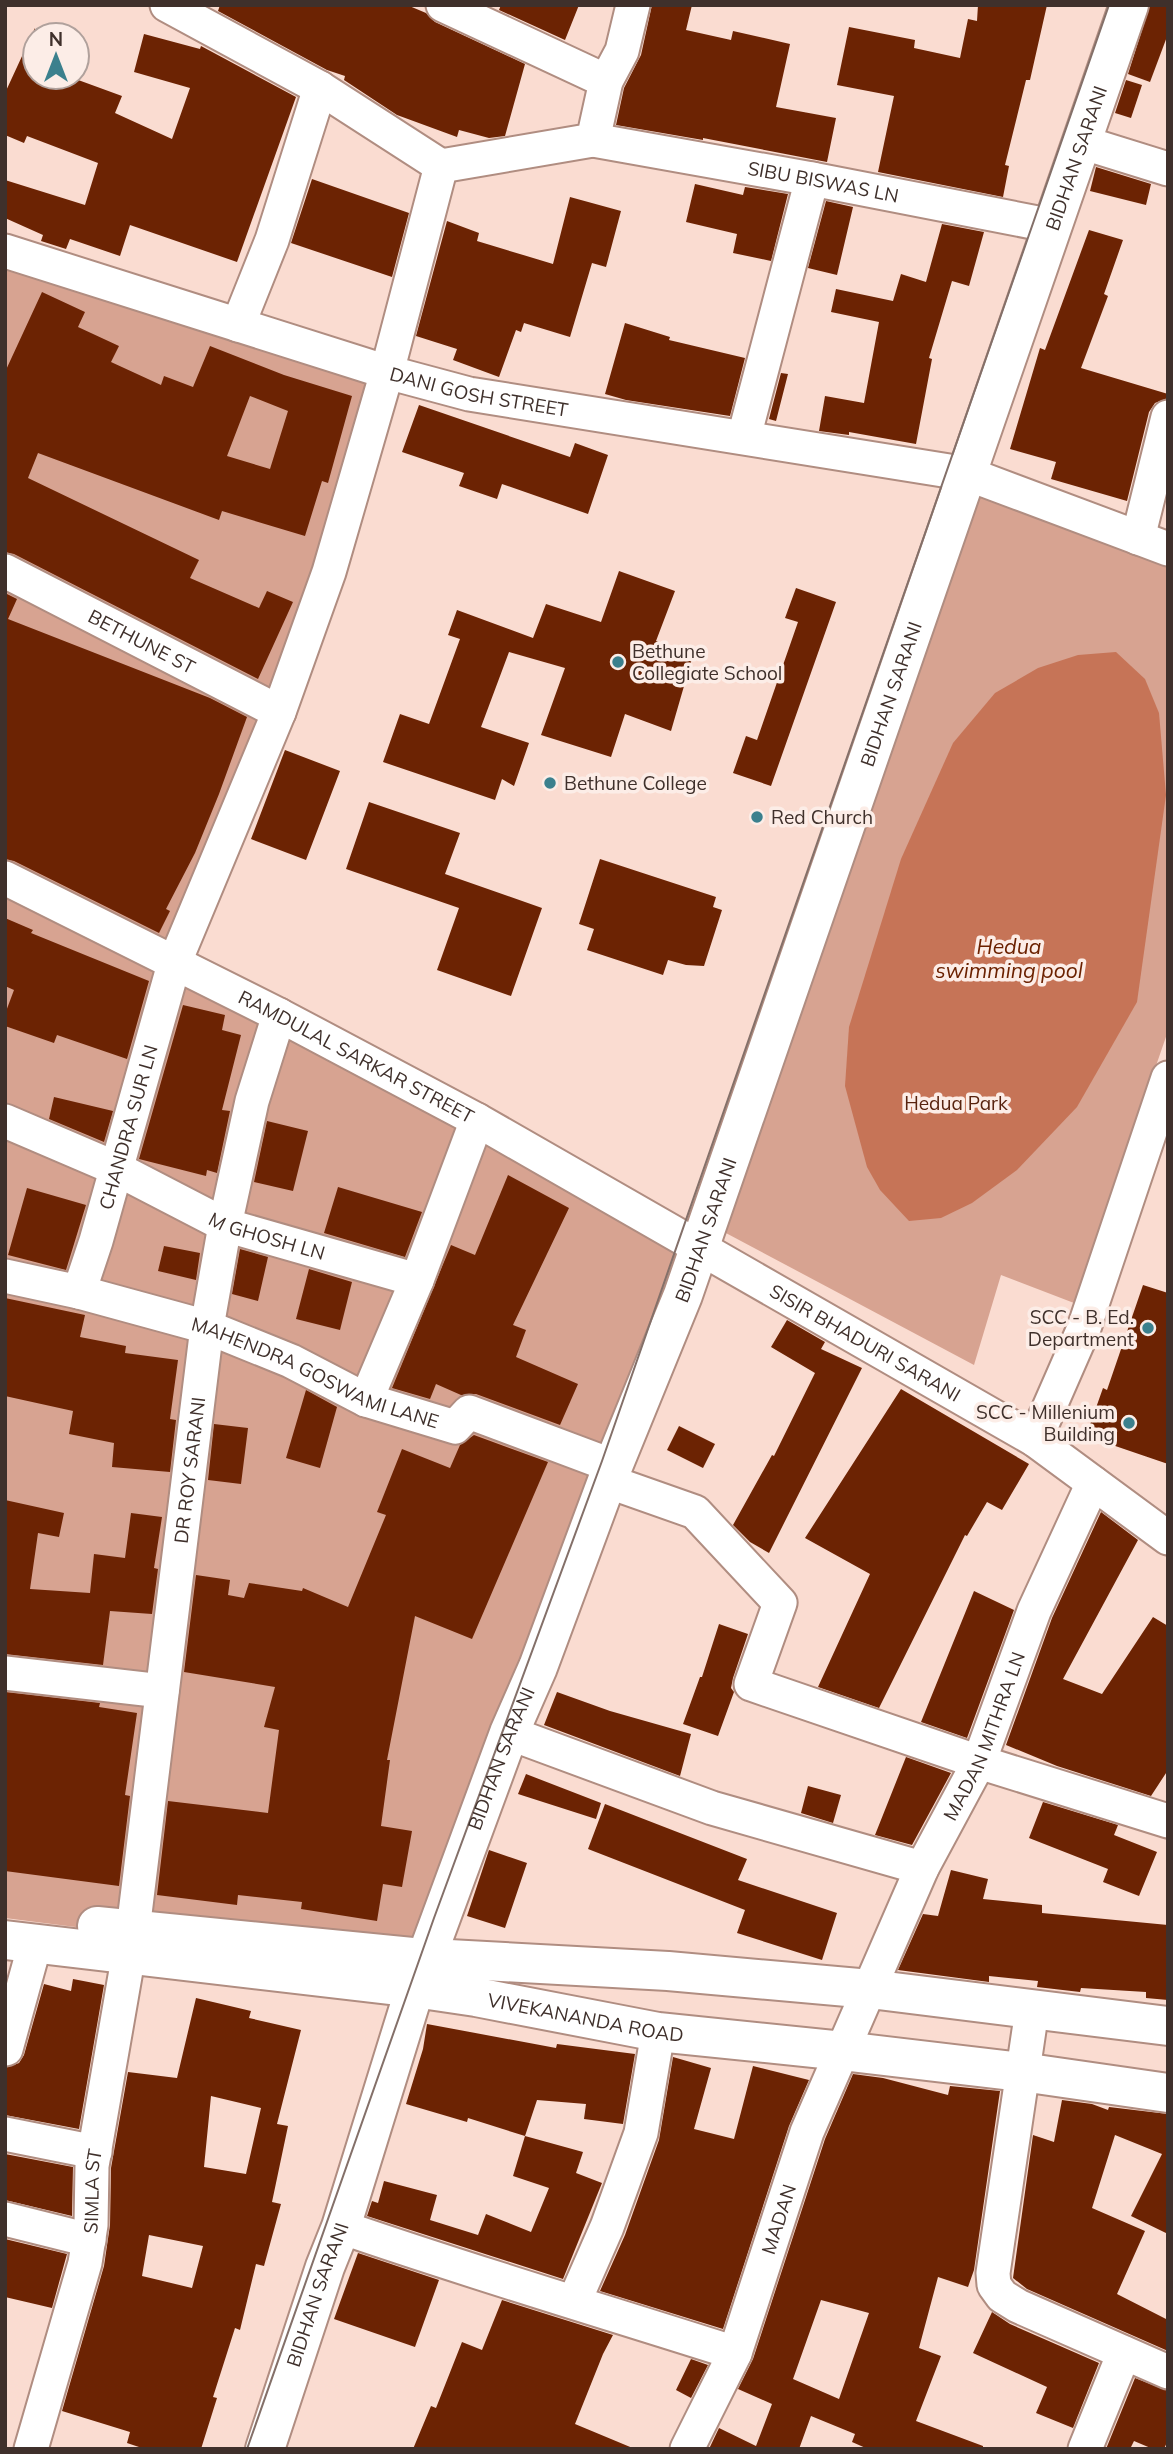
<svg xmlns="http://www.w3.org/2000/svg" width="1173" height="2454" viewBox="0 0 1173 2454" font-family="Mulish,sans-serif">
<rect width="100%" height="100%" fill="#fadcd1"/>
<path fill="#d7a391" d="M 5,266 L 383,377 L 176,970 L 698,1249 L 430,1972 L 5,1918 Z
M 981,493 L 1168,561 L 1168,1031 L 1074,1303 L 1001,1275 L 974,1365 L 724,1232 Z"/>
<path fill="#c67457" d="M 1116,652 L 1145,679 L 1159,713 L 1166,795 L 1137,1002 L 1077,1107 L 1017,1170 L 972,1203 L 941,1218 L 909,1221 L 880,1190 L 867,1167 L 845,1086 L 849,1027 L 901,859 L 953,743 L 995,693 L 1038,668 L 1078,655 Z"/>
<path fill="#6c2303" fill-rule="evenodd" d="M 220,5 L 407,5 L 426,13 L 435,22 L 525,64 L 505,136 L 489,138 L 459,130 L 457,137 L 397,115 L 344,80 L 345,76 L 327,70 L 218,11 Z
M 501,5 L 579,5 L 565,40 L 499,10 Z
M 652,5 L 692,5 L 686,30 L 731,40 L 733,31 L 790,44 L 776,107 L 836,118 L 827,162 L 703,138 L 703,140 L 616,125 L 624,88 L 641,55 Z
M 978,5 L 1047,5 L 1030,80 L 1026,80 L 1005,165 L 1009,166 L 1003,197 L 878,172 L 894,96 L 837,85 L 849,27 L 915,40 L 914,48 L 960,58 L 968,19 L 977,21 Z
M 1150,5 L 1168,5 L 1168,34 L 1150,82 L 1128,74 Z
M 35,28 L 35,77 L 70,77 L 122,96 L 115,113 L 172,139 L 190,88 L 134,72 L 144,34 L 200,49 L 201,46 L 296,97 L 237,262 L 130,225 L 120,256 L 70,239 L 66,249 L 41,241 L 43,235 L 5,218 L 5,180 L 85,205 L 98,163 L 27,136 L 24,143 L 5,135 L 5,93 Z
M 1126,80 L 1142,85 L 1131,118 L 1115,113 Z
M 1096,167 L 1151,184 L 1146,205 L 1090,191 Z
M 312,179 L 409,213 L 392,277 L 291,243 Z
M 695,184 L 743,195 L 745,187 L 788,194 L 771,261 L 733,253 L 737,234 L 686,222 Z
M 570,197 L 621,211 L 606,267 L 592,263 L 570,337 L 524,323 L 521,332 L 516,330 L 499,377 L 453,360 L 457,349 L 416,336 L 447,221 L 479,233 L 477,241 L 553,264 Z
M 826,201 L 853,207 L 837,275 L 808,268 Z
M 942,224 L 984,232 L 969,286 L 952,281 L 929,358 L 932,359 L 916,444 L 849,432 L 849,435 L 819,431 L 825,396 L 864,403 L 879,322 L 831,312 L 836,289 L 893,301 L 901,274 L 926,282 Z
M 1089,230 L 1123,240 L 1104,294 L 1108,296 L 1081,368 L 1168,394 L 1168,398 L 1155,403 L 1149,412 L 1127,501 L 1051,479 L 1056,462 L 1010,449 L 1040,348 L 1045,350 Z
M 42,292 L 85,312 L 78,327 L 119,346 L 111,362 L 161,385 L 164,376 L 193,387 L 210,346 L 284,375 L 352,396 L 328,483 L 322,481 L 305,536 L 222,511 L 219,520 L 38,453 L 28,478 L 199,560 L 190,578 L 259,608 L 267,591 L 293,602 L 258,679 L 14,554 L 5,552 L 5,372 ZM 250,396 L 288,411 L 270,469 L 227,456 Z
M 625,323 L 670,337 L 669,340 L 745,358 L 730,416 L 626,400 L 605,394 Z
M 781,373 L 788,374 L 776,421 L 769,419 Z
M 419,405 L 570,457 L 575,443 L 608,455 L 588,514 L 502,484 L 497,499 L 459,486 L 464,473 L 402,452 Z
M 619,571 L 675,591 L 656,641 L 693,655 L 671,731 L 625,714 L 611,757 L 541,735 L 565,668 L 509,652 L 481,727 L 529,743 L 514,786 L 502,779 L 495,800 L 383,762 L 400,714 L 429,724 L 460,639 L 448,635 L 457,610 L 533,638 L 546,604 L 601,622 Z
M 796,588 L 836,602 L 771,786 L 733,773 L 746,736 L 757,740 L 798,622 L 785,618 Z
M 5,593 L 17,599 L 8,619 L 210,698 L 247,717 L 219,794 L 195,853 L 166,909 L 170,911 L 159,933 L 14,861 L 5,859 Z
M 285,750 L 340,771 L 306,860 L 251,839 Z
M 369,802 L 460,833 L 445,874 L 542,908 L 511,996 L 437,970 L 459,908 L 346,869 Z
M 600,859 L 716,897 L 713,907 L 722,910 L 704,966 L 686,965 L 668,960 L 663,975 L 587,950 L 594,929 L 579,924 Z
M 5,918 L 33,930 L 31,933 L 149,981 L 127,1059 L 57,1035 L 54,1043 L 5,1026 L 5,1014 L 14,990 L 5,986 Z
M 183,1005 L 225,1015 L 222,1030 L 241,1035 L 222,1110 L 230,1111 L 217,1173 L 207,1170 L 206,1176 L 139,1159 Z
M 54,1097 L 113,1111 L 104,1142 L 49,1119 Z
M 267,1121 L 308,1131 L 293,1191 L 254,1182 Z
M 508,1175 L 569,1208 L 513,1325 L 526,1330 L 516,1357 L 578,1384 L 560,1425 L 476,1394 L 461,1395 L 436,1384 L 430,1399 L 392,1388 L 451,1245 L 475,1255 Z
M 338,1187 L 422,1212 L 405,1257 L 324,1233 Z
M 27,1188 L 86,1205 L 66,1270 L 8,1255 Z
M 164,1246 L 200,1253 L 196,1280 L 158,1271 Z
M 240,1249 L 268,1257 L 258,1301 L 232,1294 Z
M 309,1269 L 352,1282 L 340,1330 L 296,1319 Z
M 1143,1285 L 1168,1293 L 1168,1464 L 1086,1436 L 1103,1388 L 1107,1390 Z
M 5,1298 L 85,1315 L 80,1337 L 126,1346 L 125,1353 L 178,1360 L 170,1419 L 176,1420 L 170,1472 L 112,1467 L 114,1443 L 69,1434 L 73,1411 L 5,1396 Z
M 787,1320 L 825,1342 L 821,1349 L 862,1368 L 769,1553 L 750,1542 L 733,1525 L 772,1455 L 774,1456 L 815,1373 L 771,1347 Z
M 901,1389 L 1029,1464 L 1002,1510 L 987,1502 L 967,1536 L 965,1535 L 879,1708 L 818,1687 L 870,1574 L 805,1538 Z
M 306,1390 L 337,1407 L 320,1468 L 286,1458 Z
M 214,1424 L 248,1428 L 241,1484 L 208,1480 Z
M 679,1426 L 715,1444 L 703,1468 L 667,1450 Z
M 474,1435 L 548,1462 L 472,1639 L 415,1616 L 387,1760 L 390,1760 L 381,1826 L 412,1831 L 402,1887 L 383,1884 L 377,1921 L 301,1909 L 302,1902 L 238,1895 L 237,1905 L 157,1895 L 168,1801 L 268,1813 L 279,1730 L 264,1727 L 275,1687 L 184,1672 L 196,1575 L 230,1580 L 228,1595 L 244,1598 L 249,1583 L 302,1591 L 303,1588 L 348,1607 L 386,1515 L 377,1512 L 402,1449 L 450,1468 L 460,1445 Z
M 5,1500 L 64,1513 L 59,1537 L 38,1533 L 30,1589 L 90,1593 L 94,1554 L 125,1558 L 131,1513 L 162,1517 L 154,1568 L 158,1569 L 152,1614 L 110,1611 L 103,1665 L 5,1654 Z
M 1101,1512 L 1138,1540 L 1063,1679 L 1102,1694 L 1153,1617 L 1168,1626 L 1168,1770 L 1151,1796 L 1057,1766 L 1006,1745 L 1052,1618 Z
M 974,1591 L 1014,1610 L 967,1738 L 921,1722 Z
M 719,1624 L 748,1634 L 733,1678 L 731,1688 L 734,1692 L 718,1736 L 683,1724 L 700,1677 L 702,1677 Z
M 5,1692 L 100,1703 L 99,1707 L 137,1713 L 125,1795 L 130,1796 L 119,1886 L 5,1871 Z
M 557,1692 L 610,1711 L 691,1734 L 680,1776 L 544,1725 Z
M 906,1757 L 951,1773 L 912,1845 L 875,1835 Z
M 526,1774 L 601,1803 L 596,1819 L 518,1794 Z
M 808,1786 L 841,1795 L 833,1823 L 801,1813 Z
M 1043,1802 L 1118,1825 L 1114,1835 L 1157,1852 L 1139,1896 L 1103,1882 L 1108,1869 L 1029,1838 Z
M 605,1804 L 747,1859 L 738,1880 L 837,1913 L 822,1960 L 737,1933 L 745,1910 L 588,1849 Z
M 489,1850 L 527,1863 L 505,1928 L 467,1916 Z
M 951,1870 L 988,1879 L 983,1899 L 1042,1905 L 1042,1913 L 1168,1925 L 1168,2000 L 1146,1998 L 1146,1992 L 1081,1988 L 1080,1992 L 1037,1987 L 1038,1981 L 989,1976 L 989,1982 L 898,1970 L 923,1914 L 938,1916 Z
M 73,1979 L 104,1985 L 79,2129 L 5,2115 L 5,2068 L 19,2063 L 24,2055 L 44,1984 L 71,1991 Z
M 196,1998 L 251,2011 L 249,2018 L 301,2030 L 277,2124 L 288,2126 L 272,2202 L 281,2204 L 264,2266 L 256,2264 L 240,2330 L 235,2328 L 213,2397 L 217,2398 L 201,2449 L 145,2449 L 127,2443 L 130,2432 L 62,2411 L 104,2266 L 110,2225 L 111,2168 L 128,2072 L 177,2078 ZM 211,2096 L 261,2108 L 246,2174 L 204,2167 ZM 149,2235 L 203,2246 L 192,2288 L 142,2276 Z
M 427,2024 L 556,2048 L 557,2044 L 635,2054 L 623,2124 L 584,2119 L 586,2104 L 537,2100 L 525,2136 L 468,2118 L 467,2122 L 406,2104 L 423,2049 Z
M 673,2057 L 711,2068 L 694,2129 L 734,2139 L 753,2066 L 809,2080 L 789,2126 L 723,2329 L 600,2291 L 625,2235 L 659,2140 Z
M 853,2074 L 883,2078 L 948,2095 L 950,2086 L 1000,2091 L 974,2270 L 968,2287 L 938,2277 L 919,2348 L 941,2356 L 916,2421 L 983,2446 L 983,2449 L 868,2449 L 852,2442 L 855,2434 L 811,2416 L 799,2449 L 709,2449 L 719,2428 L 756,2446 L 772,2404 L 738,2389 L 753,2359 L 825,2139 ZM 821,2300 L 869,2313 L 839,2399 L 793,2379 Z
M 1062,2100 L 1092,2104 L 1108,2110 L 1109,2107 L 1168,2114 L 1168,2234 L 1131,2216 L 1162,2154 L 1115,2135 L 1092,2208 L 1145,2231 L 1117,2294 L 1168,2320 L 1168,2351 L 1027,2289 L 1013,2278 L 1033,2135 L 1054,2142 Z
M 525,2136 L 583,2152 L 576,2173 L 602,2183 L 563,2279 L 367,2216 L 372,2201 L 378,2203 L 384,2181 L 437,2195 L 430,2220 L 478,2235 L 486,2214 L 531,2232 L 549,2188 L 513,2176 Z
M 5,2154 L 73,2167 L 72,2216 L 5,2200 Z
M 5,2239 L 67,2254 L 52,2308 L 5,2297 Z
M 358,2253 L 439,2280 L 415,2347 L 334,2319 Z
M 502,2300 L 613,2335 L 603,2354 L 575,2424 L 635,2449 L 413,2449 L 431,2406 L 436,2408 L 462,2342 L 482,2350 Z
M 992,2312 L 1010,2324 L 1099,2363 L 1073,2428 L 1036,2413 L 1047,2387 L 973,2353 Z
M 691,2359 L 708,2365 L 691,2398 L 676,2390 Z
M 1135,2378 L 1168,2391 L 1168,2440 L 1164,2449 L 1153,2449 L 1134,2441 L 1130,2449 L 1106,2449 Z"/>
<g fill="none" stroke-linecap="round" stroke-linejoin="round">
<defs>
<g id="minor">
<path d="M 167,5 L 320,88 L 441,166"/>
<path d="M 443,5 L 606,81"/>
<path id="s1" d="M 593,140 L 812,179 L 1053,226"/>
<path d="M 1081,142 L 1168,169"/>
<path id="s2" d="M 5,251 L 387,372 L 469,394 L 968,474 L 1168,549"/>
<path d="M 238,325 L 272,240 L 320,88"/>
<path d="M 744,437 L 812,179"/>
<path d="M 1138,538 L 1168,417"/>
<path id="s3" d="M 5,571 L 279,712"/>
<path id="s4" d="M 5,878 L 279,1015 L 477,1120 L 1035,1440 L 1168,1538"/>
<path id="s5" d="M 5,1121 L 115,1168 L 225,1225 L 417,1280 L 366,1400"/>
<path id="s6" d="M 5,1276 L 79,1292 L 207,1327 L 291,1361 L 366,1400 L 455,1427 L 469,1412 L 613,1466"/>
<path d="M 417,1280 L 477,1120"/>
<path id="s7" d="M 79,1292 L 96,1241 L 174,964 L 279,712 L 329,572 L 387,372 L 441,166 L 593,140 L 606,81 L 622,51 L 633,5"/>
<path d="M 1035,1440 L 1084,1328 L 1168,1078"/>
<path d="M 607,1481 L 695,1512 L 780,1603 L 751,1684 L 979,1762 L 1168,1821"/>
<path d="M 5,1673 L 162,1691"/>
<path d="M 509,1733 L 712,1808 L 922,1868"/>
<path d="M 1032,2010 L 993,2273 L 994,2285 L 1002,2296 L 1018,2306 L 1168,2372"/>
<path d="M 6,2049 L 35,1944"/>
<path d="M 5,2134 L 95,2152"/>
<path d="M 5,2219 L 89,2240"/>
<path d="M 341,2227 C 471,2272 603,2311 735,2353"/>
<path d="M 574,2302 L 607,2227 L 641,2133 L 658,2032"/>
<path id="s8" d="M 31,2449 L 85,2263 L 91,2225 L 92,2166 L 133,1930 L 207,1327 L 225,1225 L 252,1101 L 279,1015"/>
<path id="s9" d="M 687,2449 L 735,2353 L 807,2132 L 922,1868 L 979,1762 L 1034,1611 L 1093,1483"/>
<path d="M 1085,2449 L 1124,2353"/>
</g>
<g id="major">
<path d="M 97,1926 L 412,1957 L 668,1971 L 870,1989 L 1168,2026"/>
<path id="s10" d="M 5,1940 L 415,1988 L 476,1997 L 658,2032 L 843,2051 L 1022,2072 L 1168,2093"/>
<path id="s11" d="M 265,2449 L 325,2267 L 341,2227 L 415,1988 L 509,1733 L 538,1667 L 607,1481 L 683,1295 L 1129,5"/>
</g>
</defs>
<use href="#minor" stroke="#b08d81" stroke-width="37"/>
<use href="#major" stroke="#b08d81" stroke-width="42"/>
<use href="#minor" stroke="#fff" stroke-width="33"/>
<use href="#major" stroke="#fff" stroke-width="38"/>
<path stroke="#847069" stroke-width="2" d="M 247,2449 L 434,1918 L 602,1461 L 1109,5"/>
</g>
<g fill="#3b808d" stroke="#fcede7" stroke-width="2.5">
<circle cx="618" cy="662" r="7"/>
<circle cx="550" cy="783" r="7"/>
<circle cx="757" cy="817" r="7"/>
<circle cx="1148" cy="1328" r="7"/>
<circle cx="1129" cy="1423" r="7"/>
</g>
<g text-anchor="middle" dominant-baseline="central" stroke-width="7" stroke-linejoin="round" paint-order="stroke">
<g font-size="19" fill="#3f302b" stroke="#fcede7">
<text stroke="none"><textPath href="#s11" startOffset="2431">BIDHAN SARANI</textPath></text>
<text stroke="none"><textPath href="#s1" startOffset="234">SIBU BISWAS LN</textPath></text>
<text stroke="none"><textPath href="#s2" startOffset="495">DANI GOSH STREET</textPath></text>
<text stroke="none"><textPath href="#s3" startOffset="154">BETHUNE ST</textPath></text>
<text stroke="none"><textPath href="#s11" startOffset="1864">BIDHAN SARANI</textPath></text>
<text stroke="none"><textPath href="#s4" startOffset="394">RAMDULAL SARKAR STREET</textPath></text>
<text stroke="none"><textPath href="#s7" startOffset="172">CHANDRA SUR LN</textPath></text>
<text stroke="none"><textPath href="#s11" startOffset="1297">BIDHAN SARANI</textPath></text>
<text stroke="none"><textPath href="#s5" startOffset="287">M GHOSH LN</textPath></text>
<text stroke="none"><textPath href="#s4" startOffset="978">SISIR BHADURI SARANI</textPath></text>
<text stroke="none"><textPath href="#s6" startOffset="326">MAHENDRA GOSWAMI LANE</textPath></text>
<text stroke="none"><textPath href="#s8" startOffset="994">DR ROY SARANI</textPath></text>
<text stroke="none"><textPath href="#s9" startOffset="774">MADAN MITHRA LN</textPath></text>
<text stroke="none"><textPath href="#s11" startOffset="730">BIDHAN SARANI</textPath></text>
<text stroke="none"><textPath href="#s10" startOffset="586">VIVEKANANDA ROAD</textPath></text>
<text stroke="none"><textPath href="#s8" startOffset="266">SIMLA ST</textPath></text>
<text stroke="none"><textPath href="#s9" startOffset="248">MADAN</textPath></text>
<text stroke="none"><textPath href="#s11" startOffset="163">BIDHAN SARANI</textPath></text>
</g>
<g font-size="19" fill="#3f302b" stroke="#fcede7" text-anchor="start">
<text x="632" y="651">Bethune<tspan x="632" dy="22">Collegiate School</tspan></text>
<text x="564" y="783">Bethune College</text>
<text x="771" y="817">Red Church</text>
<text x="1134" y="1317" text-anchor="end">SCC - B. Ed.<tspan x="1134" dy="22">Department</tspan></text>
<text x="1115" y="1412" text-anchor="end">SCC - Millenium<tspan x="1115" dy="22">Building</tspan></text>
</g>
<g font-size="19" fill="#58230f" stroke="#fcede7">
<text x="956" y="1103">Hedua Park</text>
</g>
<g font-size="21" font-style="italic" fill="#6b2100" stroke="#fcede7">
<text x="1009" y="946">Hedua<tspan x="1009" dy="24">swimming pool</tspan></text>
</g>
</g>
<rect width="1173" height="2454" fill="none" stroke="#3f302b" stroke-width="14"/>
<g transform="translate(56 56)"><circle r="33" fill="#fcede7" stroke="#b0a19c" stroke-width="2"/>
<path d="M0-5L12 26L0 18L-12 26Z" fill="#3b808d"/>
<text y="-10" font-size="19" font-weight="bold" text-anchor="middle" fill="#3f302b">N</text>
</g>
</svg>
